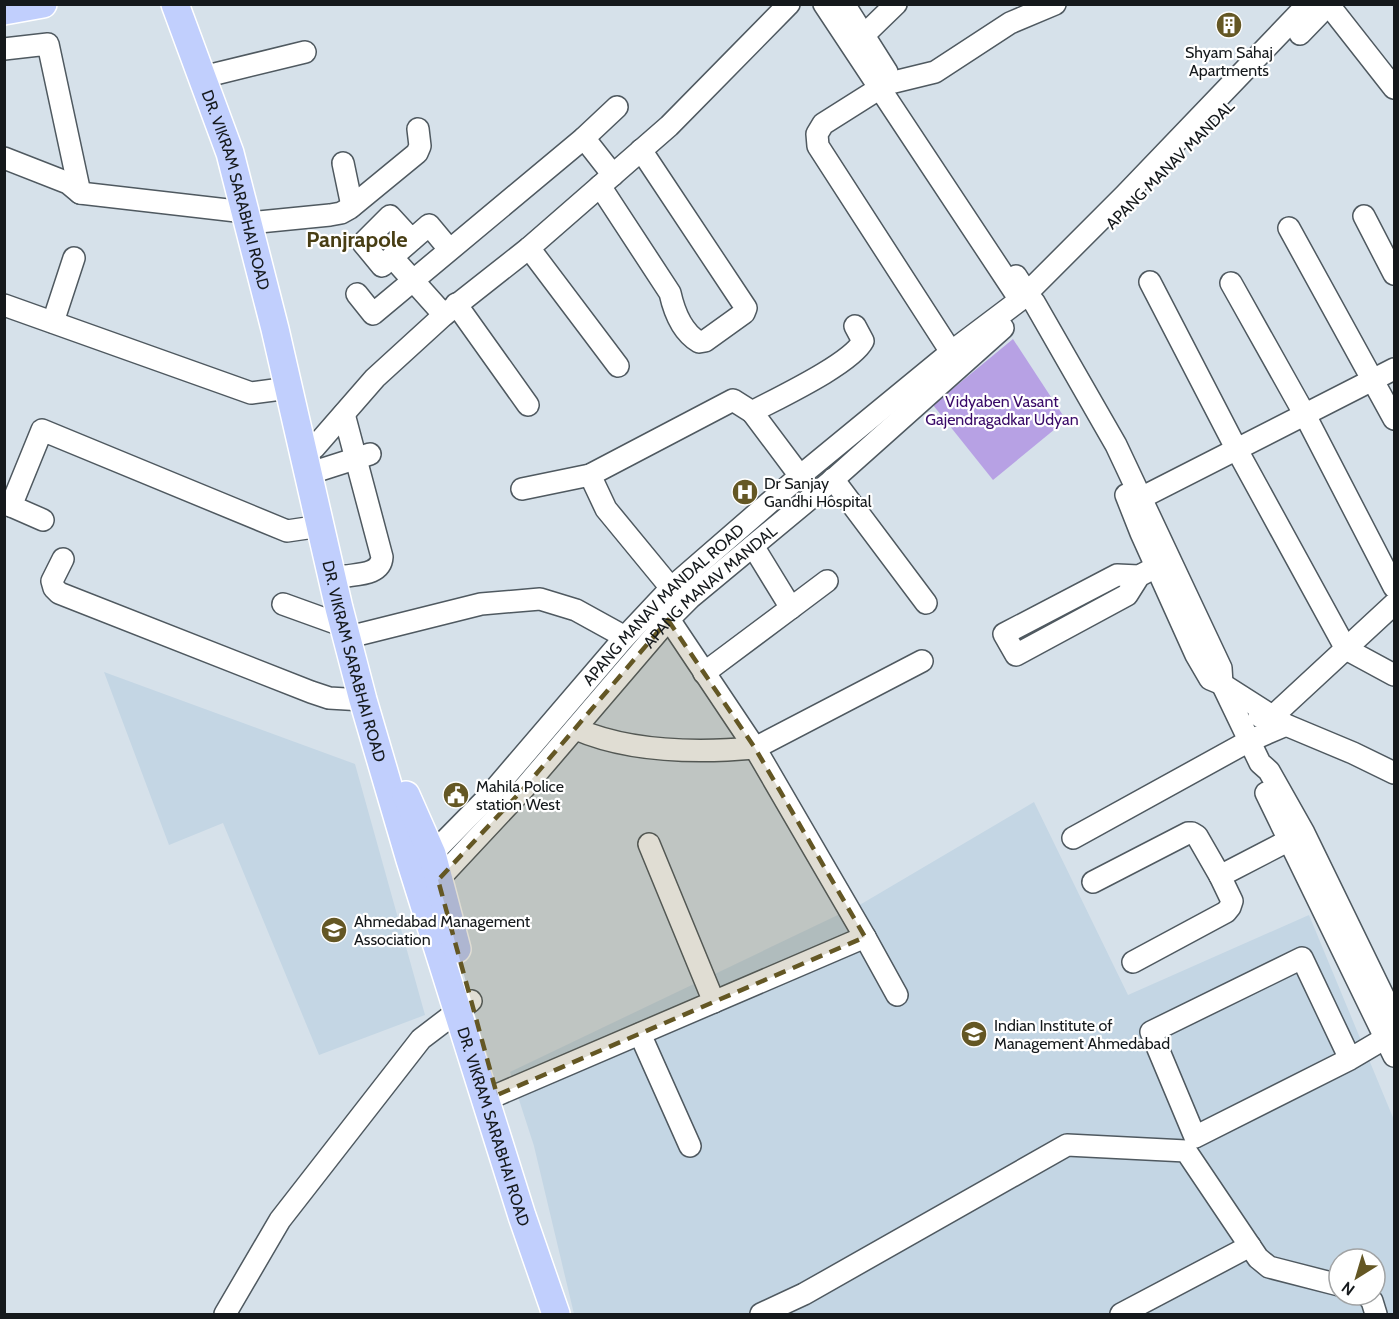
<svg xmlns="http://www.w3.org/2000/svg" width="1399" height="1319" viewBox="0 0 1399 1319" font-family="Cabin,sans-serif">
<rect width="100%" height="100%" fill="#d6e1ea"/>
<path fill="#c4d6e4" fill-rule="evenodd" d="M 104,672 L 355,764 L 425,1015 L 319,1055 L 223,823 L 169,845 Z
M 1034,802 L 1128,995 L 1309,915 L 1394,1120 L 1394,1314 L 574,1314 L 534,1146 L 510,1072 L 863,903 ZM 1339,1259 L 1375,1259 L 1375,1295 L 1339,1295 Z"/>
<path fill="#b7a1e4" d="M 1013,339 L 1066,420 L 993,480 L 933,405 Z"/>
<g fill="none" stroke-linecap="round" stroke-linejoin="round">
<defs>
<g id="minor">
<path d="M 844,4 L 887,72"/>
<path d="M 1328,4 L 1394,88"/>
<path d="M 1300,34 L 1329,4"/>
<path d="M 863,36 L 896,4"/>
<path d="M 4,49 L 48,44 L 80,193"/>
<path d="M 215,74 L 305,52"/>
<path d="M 894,82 L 935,72 L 1010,23 L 1055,4"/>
<path d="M 880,88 L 823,124 L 817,134 L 818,146 L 951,352"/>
<path d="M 584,138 L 617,107"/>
<path d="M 4,158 L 68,183 L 80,193 L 245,212"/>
<path d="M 343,163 L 352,206"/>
<path d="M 600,186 L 670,293 C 674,311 682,332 699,342 L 705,341 L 744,313 L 746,308 L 641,150"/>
<path d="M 1364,216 L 1394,274"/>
<path d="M 259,222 L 330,215 L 341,213 L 350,208 L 417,153 L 420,146 L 418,129"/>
<path d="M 1289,228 L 1394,419"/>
<path d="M 412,240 L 390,216 L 363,243 L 382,266 L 429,225 L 449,249"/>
<path d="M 529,248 L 618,366"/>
<path d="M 392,257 L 444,315"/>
<path d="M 1016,276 L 1027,293 L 1125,195 L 1308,4"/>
<path d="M 1150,282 L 1237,450 L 1346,649 L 1394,675"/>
<path d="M 1231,283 L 1305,415 L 1394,587"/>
<path d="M 357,294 L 373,314 L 584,138 L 613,175"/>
<path d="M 1034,302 L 1116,445 L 1221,668 L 1222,684 L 1260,763 L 1269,771 L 1304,833 L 1394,1018"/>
<path d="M 456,304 L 528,405"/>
<path d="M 4,305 L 251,393 L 289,388"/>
<path d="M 53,322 L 74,258"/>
<path d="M 344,414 L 382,557 C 381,574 360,574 346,576"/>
<path d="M 303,450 L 314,448 L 375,378 L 444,315 L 529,248 L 669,126 L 789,4"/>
<path d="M 320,470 L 370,454"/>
<path d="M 590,475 L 606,509 L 671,588"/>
<path d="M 800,476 L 752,412 C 778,398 851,364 863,341 L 855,326"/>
<path d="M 833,479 L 926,603"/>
<path d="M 522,489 L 590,475 L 733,400 L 752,412"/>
<path d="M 1126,495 L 1141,533 L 1196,655 L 1210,679 L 1222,684 L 1286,725 L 1353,753 L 1394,773"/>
<path d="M 4,503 L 11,506 L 42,430 L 287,531 L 321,526"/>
<path d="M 1131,503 L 1394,369"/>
<path d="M 11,506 L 43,520"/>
<path d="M 753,546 L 791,608 L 827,581"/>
<path d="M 63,559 L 52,581 L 54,588 L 59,593 L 311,692 L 329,698 L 363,700"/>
<path d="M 1139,576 L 1117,575 L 1004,634 L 1016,655 L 1127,595 L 1139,576 L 1156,567"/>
<path d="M 283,604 L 344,626"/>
<path d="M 361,634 L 481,604 L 540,599 L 576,610 L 625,637"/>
<path d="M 704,673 L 791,608"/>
<path d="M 1259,716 L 1273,716 L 1394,604"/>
<path d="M 576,729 C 629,752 698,753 755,748 L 922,661"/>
<path d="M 1266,793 L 1394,1056"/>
<path d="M 1073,838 L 1249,741 L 1286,725"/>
<path d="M 649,844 L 714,1002"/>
<path id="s1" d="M 419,857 L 432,854 L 488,797 L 625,637 L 671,588 L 800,476 L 951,352 L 1020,300 L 824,4"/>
<path id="s2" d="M 427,882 L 438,880 L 525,787 L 668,620 L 690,598 L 836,477 L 1003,328"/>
<path d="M 1093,882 L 1188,833 L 1192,833 L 1197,836 L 1220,876"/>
<path d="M 865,937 L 897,995"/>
<path d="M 1133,962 L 1226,912 L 1230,907 L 1232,901 L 1220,876 L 1303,833"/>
<path d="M 640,1034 L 690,1146"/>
<path d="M 1350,1059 L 1302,958 L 1151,1032 L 1195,1137 L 1350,1059 L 1394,1033"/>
<path d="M 497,1095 L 865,937 L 755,748 L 662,609"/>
<path d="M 1367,1295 L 1372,1301 L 1376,1314"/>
<path d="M 225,1314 L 280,1220 L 421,1039 L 471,1001"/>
<path d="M 761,1314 L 804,1294 L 1067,1145 L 1186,1151 L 1258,1258 L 1269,1267 L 1339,1285"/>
<path d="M 1121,1314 L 1250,1246"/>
</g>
<g id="major">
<path id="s3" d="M 175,4 L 230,153 L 275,329 L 339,608 L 363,700 L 410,860 L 522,1216 L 556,1314"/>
<path d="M 4,11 L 43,4"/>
<path d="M 406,795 L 432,854 L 457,949"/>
</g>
</defs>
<use href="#minor" stroke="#4f5960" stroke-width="24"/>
<use href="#major" stroke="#fff" stroke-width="30"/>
<use href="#minor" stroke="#fff" stroke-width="21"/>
<use href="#major" stroke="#c1cffd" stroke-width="27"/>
</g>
<path fill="#645724" fill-opacity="0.2" stroke="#645724" stroke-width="4.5" stroke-dasharray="12 8" stroke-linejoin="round" d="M 668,620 L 755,748 L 865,937 L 497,1095 L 438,880 L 525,787 Z"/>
<defs>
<symbol id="building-disc" viewBox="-11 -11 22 22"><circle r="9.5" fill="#645724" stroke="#fff"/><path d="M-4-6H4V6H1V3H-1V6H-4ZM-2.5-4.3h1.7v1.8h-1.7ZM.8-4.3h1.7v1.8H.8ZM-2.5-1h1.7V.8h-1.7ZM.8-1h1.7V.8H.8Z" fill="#fff"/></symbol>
<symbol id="hospital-disc" viewBox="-11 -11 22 22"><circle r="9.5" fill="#645724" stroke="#fff"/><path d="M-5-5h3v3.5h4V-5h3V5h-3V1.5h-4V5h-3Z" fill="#fff"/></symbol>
<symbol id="civic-disc" viewBox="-11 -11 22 22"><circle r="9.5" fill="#645724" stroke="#fff"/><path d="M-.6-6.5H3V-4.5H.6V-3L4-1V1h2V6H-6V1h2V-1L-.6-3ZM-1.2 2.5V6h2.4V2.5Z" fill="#fff"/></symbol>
<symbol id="school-disc" viewBox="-11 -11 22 22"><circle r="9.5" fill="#645724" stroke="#fff"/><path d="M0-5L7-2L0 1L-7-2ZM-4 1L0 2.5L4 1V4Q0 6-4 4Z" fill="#fff"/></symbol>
<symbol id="university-disc" viewBox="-11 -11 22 22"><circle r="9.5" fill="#645724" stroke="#fff"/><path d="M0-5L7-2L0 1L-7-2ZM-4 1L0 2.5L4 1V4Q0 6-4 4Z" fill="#fff"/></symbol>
</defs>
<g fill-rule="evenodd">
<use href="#building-disc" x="1214" y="10" width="30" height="30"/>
<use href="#hospital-disc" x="730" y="477" width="30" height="30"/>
<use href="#civic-disc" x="441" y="780" width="30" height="30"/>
<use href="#school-disc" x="319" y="915" width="30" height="30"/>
<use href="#university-disc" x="959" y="1019" width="30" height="30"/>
</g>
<g text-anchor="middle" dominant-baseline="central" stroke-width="4.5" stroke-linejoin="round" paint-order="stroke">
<g font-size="16" fill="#15191c" stroke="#fff" text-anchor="start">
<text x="1229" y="52" text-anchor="middle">Shyam Sahaj<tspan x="1229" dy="18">Apartments</tspan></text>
<text x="764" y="483">Dr Sanjay<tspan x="764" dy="18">Gandhi Hospital</tspan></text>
<text x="476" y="786">Mahila Police<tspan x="476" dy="18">station West</tspan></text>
<text x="354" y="921">Ahmedabad Management<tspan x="354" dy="18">Association</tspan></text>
<text x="994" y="1025">Indian Institute of<tspan x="994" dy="18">Management Ahmedabad</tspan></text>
</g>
<g font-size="16" fill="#15191c" stroke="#fff">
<text transform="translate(1170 165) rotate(-45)">APANG MANAV MANDAL</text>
<text stroke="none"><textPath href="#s3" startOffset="196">DR. VIKRAM SARABHAI ROAD</textPath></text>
<text stroke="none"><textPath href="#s2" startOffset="412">APANG MANAV MANDAL</textPath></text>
<text stroke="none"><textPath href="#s1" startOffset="354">APANG MANAV MANDAL ROAD</textPath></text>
<text stroke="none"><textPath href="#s3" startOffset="682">DR. VIKRAM SARABHAI ROAD</textPath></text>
<text stroke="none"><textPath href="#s3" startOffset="1168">DR. VIKRAM SARABHAI ROAD</textPath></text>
</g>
<g font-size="16" fill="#390a68" stroke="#fff">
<text x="1002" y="401">Vidyaben Vasant<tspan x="1002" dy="18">Gajendragadkar Udyan</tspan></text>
</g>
<g font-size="22" font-weight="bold" fill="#483e14" stroke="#fff">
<text x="357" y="239">Panjrapole</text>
</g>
</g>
<rect width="1399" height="1319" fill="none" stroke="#15191c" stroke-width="12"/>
<g transform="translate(1357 1277) rotate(217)"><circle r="28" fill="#ffffff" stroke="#a1a3a4" stroke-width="1.5"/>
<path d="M0-4.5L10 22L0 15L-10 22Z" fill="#645724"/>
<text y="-9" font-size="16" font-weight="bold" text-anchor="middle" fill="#15191c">N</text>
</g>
</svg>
